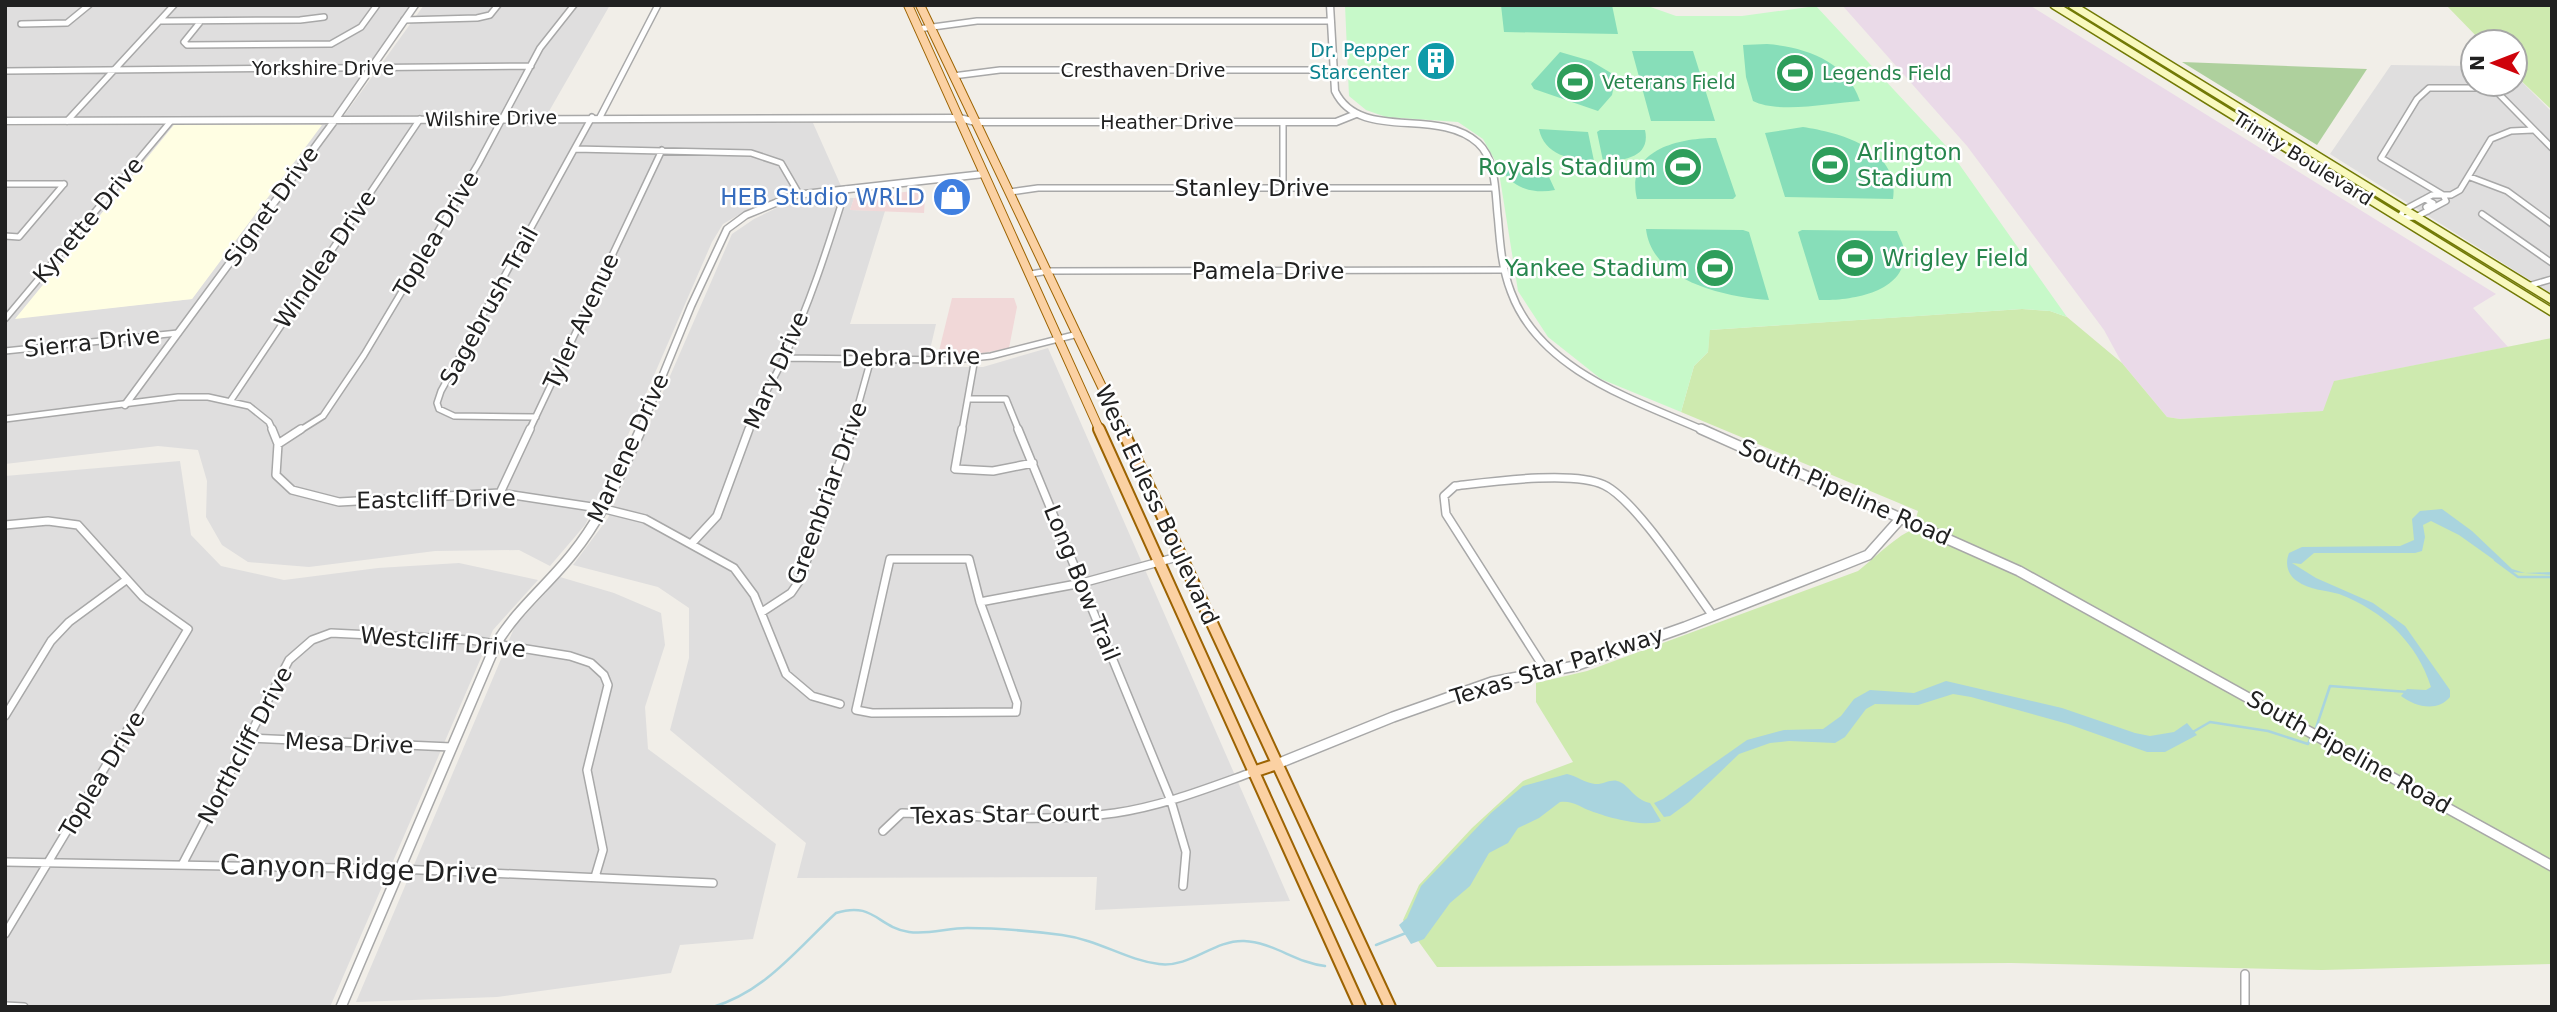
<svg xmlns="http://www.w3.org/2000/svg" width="2557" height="1012" viewBox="0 0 2557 1012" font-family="'DejaVu Sans',sans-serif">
<rect width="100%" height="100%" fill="#f1eee8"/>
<path fill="#dfdede" d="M 5,5 L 411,5 L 337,112 L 330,116 L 5,118 Z
M 424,5 L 610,5 L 548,113 L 343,117 Z
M 2391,65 L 2473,66 L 2473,84 L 2515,84 L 2515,75 L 2552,112 L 2552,294 L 2330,154 Z
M 813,123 L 841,186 L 786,194 L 754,206 L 723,224 L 712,242 L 608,481 L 585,525 L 550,566 L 519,550 L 435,551 L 309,567 L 248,562 L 222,545 L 206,517 L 207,481 L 198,450 L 158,446 L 5,464 L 5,126 L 174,125 L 16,318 L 192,299 L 321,124 Z
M 813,197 L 854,198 L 850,210 L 885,211 L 850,324 L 936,324 L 926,367 L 983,367 L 1048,348 L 1290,901 L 1095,910 L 1097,877 L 797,878 L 806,843 L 670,730 L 689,658 L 689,608 L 658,587 L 573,565 L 608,518 L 732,234 L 754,219 L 787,203 Z
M 180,461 L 191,535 L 221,566 L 284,580 L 378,568 L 459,563 L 538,580 L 493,630 L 330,1007 L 5,1007 L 5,476 Z
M 560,577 L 614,593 L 661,613 L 665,645 L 645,707 L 648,749 L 776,844 L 753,939 L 680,945 L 671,973 L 497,997 L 356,1002 L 515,626 Z"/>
<path fill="#f1d8d8" d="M 921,190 L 925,198 L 924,213 L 850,210 L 854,198 Z
M 952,298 L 1014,298 L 1017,307 L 1009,348 L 978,354 L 938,355 Z"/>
<path fill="#eadae8" d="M 1842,5 L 2029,5 L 2496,294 L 2473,308 L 2508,347 L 2335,381 L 2324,411 L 2180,419 L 2167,417 L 2122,363 L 2104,330 L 1967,146 Z"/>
<path fill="#fffee3" d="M 174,125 L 322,125 L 192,299 L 15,319 Z"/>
<path fill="#ceeaaf" d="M 2446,5 L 2552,5 L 2552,110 L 2515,75 L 2515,42 L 2482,42 Z
M 2022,309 L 2050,311 L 2067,317 L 2122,363 L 2167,417 L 2180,419 L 2323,411 L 2334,381 L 2552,338 L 2552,964 L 2322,970 L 2011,963 L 1437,967 L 1403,920 L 1419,885 L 1472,828 L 1523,781 L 1573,762 L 1536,702 L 1536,683 L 1587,671 L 1858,571 C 1871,561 1901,532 1913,530 L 1918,511 L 1681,412 L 1694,366 L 1708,352 L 1709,330 Z"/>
<path fill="#aed09d" d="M 2182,62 L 2367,69 L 2317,145 Z"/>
<path fill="#c7f9c9" d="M 1345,5 L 1645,5 L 1676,16 L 1742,16 L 1816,6 L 1947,147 L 2067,317 L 2050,311 L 2022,309 L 1710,330 L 1708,352 L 1694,366 L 1681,412 L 1601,379 L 1548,337 L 1518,291 L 1498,166 L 1483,139 L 1458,122 L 1386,117 L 1366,110 L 1349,96 Z"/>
<path fill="#87deb9" d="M 1501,5 L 1612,5 L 1618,34 L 1504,32 Z
M 1767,44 C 1805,47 1847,61 1860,101 C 1831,103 1779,114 1753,101 L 1746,77 L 1743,45 Z
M 1632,51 L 1693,51 L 1715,121 L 1651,121 Z
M 1560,52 L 1591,61 L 1616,76 L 1612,95 L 1598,111 L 1534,89 L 1531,84 Z
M 1803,127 C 1842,133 1900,149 1893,199 L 1785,197 L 1765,133 Z
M 1539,129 L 1588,132 L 1594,161 C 1571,160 1544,155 1539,129 Z
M 1600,130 L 1645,130 C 1651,157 1624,161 1603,161 L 1597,132 Z
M 1716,138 L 1736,196 L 1733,199 L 1637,199 C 1625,150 1678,138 1716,138 Z
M 1539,164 L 1544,166 L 1555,190 C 1535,194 1515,189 1503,172 L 1504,168 Z
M 1646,229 L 1743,230 L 1749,232 L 1769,300 C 1726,297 1652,282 1646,229 Z
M 1802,230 L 1897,231 C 1899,237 1904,245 1904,251 C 1908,293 1849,301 1819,300 L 1798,232 Z"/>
<path fill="#a9d4de" d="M 2442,509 L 2472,531 L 2512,569 L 2525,573 L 2552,572 L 2552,575 L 2511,572 L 2459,535 L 2431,521 L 2423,525 L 2425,537 L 2422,551 L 2415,553 L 2314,553 L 2301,564 L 2292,563 L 2316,578 L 2373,603 L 2405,626 L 2450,690 L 2450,697 C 2437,713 2414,706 2401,696 L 2407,689 L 2426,690 L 2431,687 C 2417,642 2383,611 2339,594 C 2325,590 2309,590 2297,581 C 2287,574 2285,563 2289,553 L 2302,547 L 2400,546 L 2414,540 L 2412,519 L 2420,511 Z
M 1946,681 L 2062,708 L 2135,733 L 2150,736 L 2174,732 L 2187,723 L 2197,735 L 2165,752 L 2147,752 L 2068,724 L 1971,697 L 1953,694 L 1918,705 L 1875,704 L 1866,709 L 1845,737 L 1835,743 L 1789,741 L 1770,743 L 1739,754 L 1689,802 L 1670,816 L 1664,817 L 1654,803 L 1663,799 L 1747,740 L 1784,730 L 1823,729 L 1841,716 L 1854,699 L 1870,690 L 1914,693 Z
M 1567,774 C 1577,776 1585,783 1595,784 C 1602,785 1611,779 1617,781 C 1628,783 1634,800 1650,803 L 1661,821 C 1645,828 1606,817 1591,811 C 1580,807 1572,800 1560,802 L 1539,818 L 1518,828 L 1508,843 L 1489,853 L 1470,886 L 1450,903 L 1424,939 L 1411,944 L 1399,925 L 1407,918 L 1421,886 L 1491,813 L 1523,786 Z"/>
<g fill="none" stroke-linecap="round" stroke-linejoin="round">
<path stroke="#a9d4de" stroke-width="2.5" d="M 2495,560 L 2518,577 L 2552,577
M 2402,634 L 2411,645
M 2315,731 L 2330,686 L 2408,692
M 2191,733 L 2210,722 L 2268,731 L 2308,744 L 2311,737
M 1376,945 L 1406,933
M 713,1007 C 766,991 797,949 836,913 C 874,901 877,927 909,932 C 928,935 948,928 967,928 C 999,928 1031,931 1062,935 C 1099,940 1126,960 1159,964 C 1191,968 1213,940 1244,941 C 1273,942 1296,963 1325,966"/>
<defs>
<path id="minor-far1" d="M 404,20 L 477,18 L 490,15 L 498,5
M 160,21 L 300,20 L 324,17
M 201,21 L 184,42 L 187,45 L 331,44 L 361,27 L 377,5
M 21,24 L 67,23 L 89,5
M 918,29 L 977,21 L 1331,21
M 5,71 L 531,66
M 953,76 L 1000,70 L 1334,70
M 600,117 L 658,5
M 67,121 L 174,5
M 1283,122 L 1283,188
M 575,149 L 751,153 L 781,163 L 799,194
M 2470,177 L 2507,191 L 2552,224
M 5,184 L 64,184
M 1010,192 L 1038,188 L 1494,188
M 2443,195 L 2381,158 L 2417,99 L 2429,88 L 2493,88 L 2552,148
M 2425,199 L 2433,203 L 2426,207 L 2428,211
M 2482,214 L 2552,263
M 2399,218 L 2404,210 L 2432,195 L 2451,195 L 2460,190 L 2491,139 L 2511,131 L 2533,130
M 2399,218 L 2416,217 L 2446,201 L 2443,195
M 5,236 L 19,237 L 64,184
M 1031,274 L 1048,271 L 1505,270
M 2528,286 L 2552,279
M 5,319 L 171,121
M 5,351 L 178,333
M 784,358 L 954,360 L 991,356 L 1078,334
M 969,399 L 1006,399 L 1019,431
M 231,400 L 420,119
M 536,417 L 454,416 L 439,409 L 437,403 L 441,391 L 592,117
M 5,419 L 178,397 L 208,397 L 249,406 L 269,422 L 273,431
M 299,431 L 323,416 L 364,355 L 478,164 L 540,48 L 574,5
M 529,431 L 662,150
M 748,431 C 758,404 772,383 784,358 C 810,304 828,246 846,189
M 851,431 L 871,359
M 962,431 L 975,358"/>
<path id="minor" d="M 272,429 L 278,444 L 276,475 L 292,490 L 339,502 L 500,493 L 605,509 L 645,519 L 734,568 L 754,595 L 786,674 L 812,696 L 840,704
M 962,429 L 955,469 L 993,471 L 1033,463
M 1018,429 L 1171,801 L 1186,852 L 1183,886
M 278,444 L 301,429
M 500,493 L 530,429
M 5,525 L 48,521 L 78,525 L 143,597 L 188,629 L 5,934
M 692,543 L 717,516 L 749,429
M 890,559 L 969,559 L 980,602 L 1017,703 L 1016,712 L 872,713 L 856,710 Z
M 980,602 L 1082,583 L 1181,556
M 762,612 L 791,593 L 802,577 L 814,534 L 852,429
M 1546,671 L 1446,514 L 1444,496 L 1455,486 C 1489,482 1574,470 1604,485 C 1636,500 1690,585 1713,616
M 5,716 L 51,641 L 69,622 L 126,580
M 247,738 L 451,747
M 883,831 L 902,813 C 973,816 1045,823 1115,813 C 1163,806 1208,788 1253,772
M 5,862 L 399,869 L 713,883
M 182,865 L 289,660 L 312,640 L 331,633 L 471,640 L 570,656 L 591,663 L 604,675 L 608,685 L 587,770 L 603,850 L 595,877
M 2245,974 L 2245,1007
M 5,1006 L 24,1007"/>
<path id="tertiary-far1" d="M 1330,5 L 1335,91 C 1360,143 1437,106 1478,143 C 1497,160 1495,195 1498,219 C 1500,244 1502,269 1511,292 C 1540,371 1635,400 1705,431
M 5,121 L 959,118 L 976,122 L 1336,122 L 1356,114
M 125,405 L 335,120 L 415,5
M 640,431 L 691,306 L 727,229 L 746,215 L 795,195 L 984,174"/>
<path id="tertiary" d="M 1701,429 L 2019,571 L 2552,866
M 1277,764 L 1393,717 L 1492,682 L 1575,666 L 1685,627 L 1843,565 L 1868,555 L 1901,518
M 341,1007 L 496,644 C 517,609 548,585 573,553 C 603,516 621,473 641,429"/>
<path id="secondary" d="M 2054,5 L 2552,312
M 2072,5 L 2552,300"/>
<path id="primary-far1" d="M 908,5 L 1100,431
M 920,5 L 1123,431"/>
<path id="primary" d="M 1099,429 L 1360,1007
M 1122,429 L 1390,1007
M 1253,772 L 1277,764"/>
</defs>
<use href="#minor-far1" stroke="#a8a8a8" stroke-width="8"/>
<use href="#minor" stroke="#a8a8a8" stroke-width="10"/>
<use href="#tertiary-far1" stroke="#a8a8a8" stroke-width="9"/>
<use href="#tertiary" stroke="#a8a8a8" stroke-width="12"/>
<use href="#secondary" stroke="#727a06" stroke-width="10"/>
<use href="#primary-far1" stroke="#9c6302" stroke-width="10"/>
<use href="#primary" stroke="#9c6302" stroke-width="14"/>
<use href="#minor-far1" stroke="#fff" stroke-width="5"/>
<use href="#minor" stroke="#fff" stroke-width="7"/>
<use href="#tertiary-far1" stroke="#fff" stroke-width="6"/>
<use href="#tertiary" stroke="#fff" stroke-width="9"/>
<use href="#secondary" stroke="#f9f9be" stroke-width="7"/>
<use href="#primary-far1" stroke="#fbd1a3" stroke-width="8"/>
<use href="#primary" stroke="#fbd1a3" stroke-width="10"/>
</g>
<defs>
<symbol id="building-disc" viewBox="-11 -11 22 22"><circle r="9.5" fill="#0f9aa8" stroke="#fff"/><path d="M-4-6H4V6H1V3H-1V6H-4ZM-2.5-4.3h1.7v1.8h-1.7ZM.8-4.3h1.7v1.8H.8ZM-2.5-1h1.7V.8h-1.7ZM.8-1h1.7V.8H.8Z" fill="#fff"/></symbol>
<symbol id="stadium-disc" viewBox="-11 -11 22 22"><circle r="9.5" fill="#2e9e5b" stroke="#fff"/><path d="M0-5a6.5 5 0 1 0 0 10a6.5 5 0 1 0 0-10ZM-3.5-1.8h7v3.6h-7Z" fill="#fff"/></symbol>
<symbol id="shop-disc" viewBox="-11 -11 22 22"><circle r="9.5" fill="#3f7fe0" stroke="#fff"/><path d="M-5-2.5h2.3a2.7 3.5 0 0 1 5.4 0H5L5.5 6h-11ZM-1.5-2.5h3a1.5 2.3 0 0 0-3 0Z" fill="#fff"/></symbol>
</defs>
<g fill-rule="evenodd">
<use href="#building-disc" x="1414" y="39" width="44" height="44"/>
<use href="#stadium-disc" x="1773" y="51" width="44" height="44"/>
<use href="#stadium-disc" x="1553" y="60" width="44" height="44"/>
<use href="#stadium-disc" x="1808" y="143" width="44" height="44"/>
<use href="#stadium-disc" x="1661" y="145" width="44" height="44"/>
<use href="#shop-disc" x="930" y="175" width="44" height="44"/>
<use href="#stadium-disc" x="1833" y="236" width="44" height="44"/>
<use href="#stadium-disc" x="1693" y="246" width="44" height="44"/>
</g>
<g text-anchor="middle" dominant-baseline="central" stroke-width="5" stroke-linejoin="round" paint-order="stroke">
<g font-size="19" fill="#0d838f" stroke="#fff" text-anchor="end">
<text x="1409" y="50">Dr. Pepper<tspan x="1409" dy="22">Starcenter</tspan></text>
</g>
<g font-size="19" fill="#212121" stroke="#fff">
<text x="323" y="68">Yorkshire Drive</text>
<text x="1143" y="70">Cresthaven Drive</text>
<text transform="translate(491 118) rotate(-1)">Wilshire Drive</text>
<text x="1167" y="122">Heather Drive</text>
<text transform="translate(2303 158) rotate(32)">Trinity Boulevard</text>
</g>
<g font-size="19" fill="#27864d" stroke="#fff" text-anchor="start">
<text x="1822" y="73">Legends Field</text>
<text x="1602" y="82">Veterans Field</text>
</g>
<g font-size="23" fill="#27864d" stroke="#fff" text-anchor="start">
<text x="1857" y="152">Arlington<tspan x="1857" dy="26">Stadium</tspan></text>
<text x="1656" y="167" text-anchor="end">Royals Stadium</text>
<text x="1882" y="258">Wrigley Field</text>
<text x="1688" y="268" text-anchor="end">Yankee Stadium</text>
</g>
<g font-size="23" fill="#212121" stroke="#fff">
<text x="1252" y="188">Stanley Drive</text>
<text transform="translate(271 206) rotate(-54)">Signet Drive</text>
<text transform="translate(88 220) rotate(-50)">Kynette Drive</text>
<text transform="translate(436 234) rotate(-59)">Toplea Drive</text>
<text transform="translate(325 259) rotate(-56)">Windlea Drive</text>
<text x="1268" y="271">Pamela Drive</text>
<text transform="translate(489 306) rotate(-61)">Sagebrush Trail</text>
<text transform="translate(581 321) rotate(-65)">Tyler Avenue</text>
<text transform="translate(92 342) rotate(-6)">Sierra Drive</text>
<text transform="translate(911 357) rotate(-1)">Debra Drive</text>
<text transform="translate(776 370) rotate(-66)">Mary Drive</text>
<text transform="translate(628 448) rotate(-65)">Marlene Drive</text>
<text transform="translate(1845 492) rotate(24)">South Pipeline Road</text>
<text transform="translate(827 493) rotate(-70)">Greenbriar Drive</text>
<text transform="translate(436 499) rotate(-1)">Eastcliff Drive</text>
<text transform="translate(1157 505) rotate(65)">West Euless Boulevard</text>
<text transform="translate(1082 583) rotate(68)">Long Bow Trail</text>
<text transform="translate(443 642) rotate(5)">Westcliff Drive</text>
<text transform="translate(1557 666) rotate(-17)">Texas Star Parkway</text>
<text transform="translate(349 743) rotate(2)">Mesa Drive</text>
<text transform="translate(245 745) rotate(-62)">Northcliff Drive</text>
<text transform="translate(2349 752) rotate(29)">South Pipeline Road</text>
<text transform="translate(102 774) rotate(-59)">Toplea Drive</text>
<text transform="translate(1005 814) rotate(-1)">Texas Star Court</text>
</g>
<g font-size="23" fill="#366cbe" stroke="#fff" text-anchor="end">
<text x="925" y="197">HEB Studio WRLD</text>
</g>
<g font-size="28" fill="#212121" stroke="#fff">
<text transform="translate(359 869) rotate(2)">Canyon Ridge Drive</text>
</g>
</g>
<rect width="2557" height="1012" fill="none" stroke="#212121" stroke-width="14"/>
<g transform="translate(2494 63) rotate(270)"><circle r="33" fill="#ffffff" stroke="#a6a6a6" stroke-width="2"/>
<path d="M0-5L12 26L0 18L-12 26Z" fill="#cf030b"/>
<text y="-10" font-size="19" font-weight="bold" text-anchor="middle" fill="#212121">N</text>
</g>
</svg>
